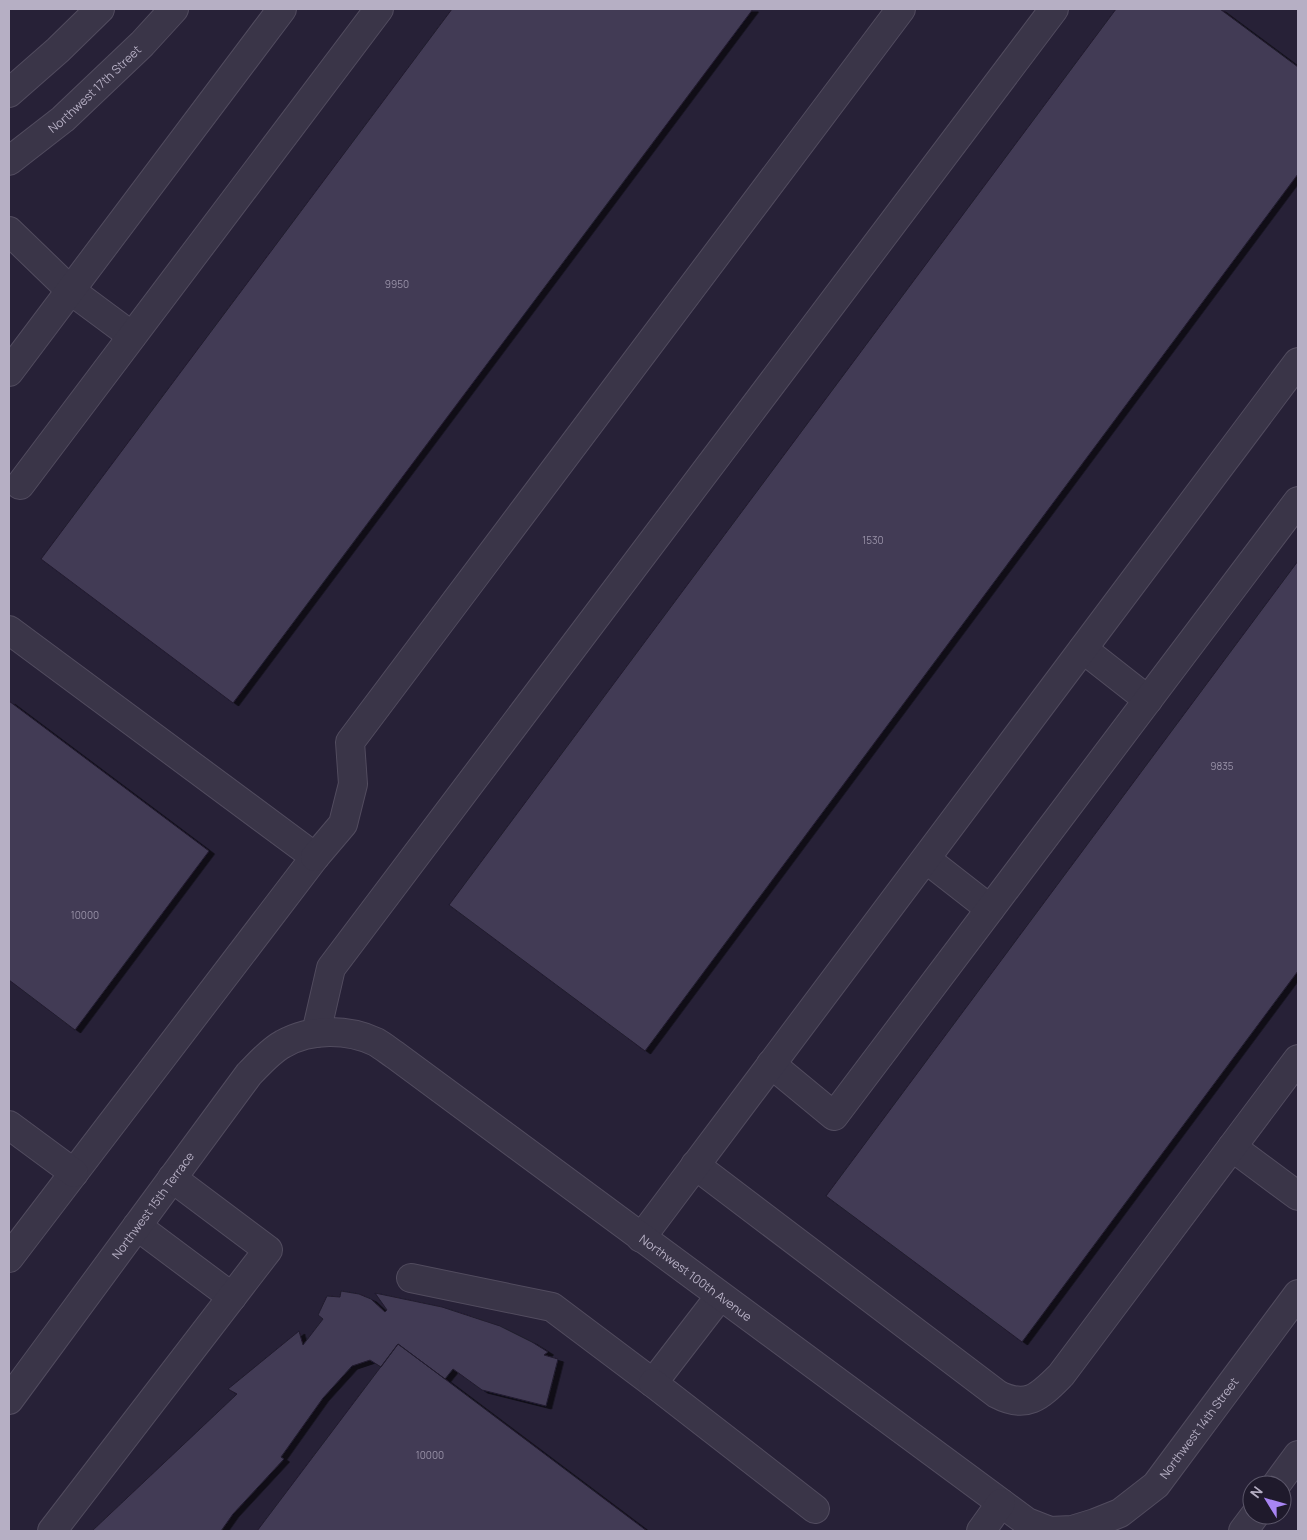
<svg xmlns="http://www.w3.org/2000/svg" width="1307" height="1540" viewBox="0 0 1307 1540" font-family="Manrope,sans-serif">
<defs>
<filter id="shadow"><feDropShadow dx="5.5" dy="3" stdDeviation="0" flood-color="#0009"/></filter>
</defs>
<rect width="100%" height="100%" fill="#272137"/>
<path fill="#423a55" stroke="#211c2e" filter="url(#shadow)" d="M 452,9 L 753,9 L 233,703 L 41,559 Z
M 1116,9 L 1220,9 L 1298,67 L 1298,174 L 645,1051 L 449,905 Z
M 1298,561 L 1298,971 L 1022,1342 L 826,1196 Z
M 9,701 L 209,851 L 75,1030 L 9,980 Z
M 341,1291 L 359,1294 L 371,1299 L 385,1312 L 387,1310 L 375,1293 L 442,1307 L 500,1326 L 532,1342 L 548,1352 L 544,1355 L 558,1359 L 546,1406 L 482,1390 L 453,1369 L 445,1379 L 398,1344 L 381,1367 L 370,1360 L 352,1366 L 323,1398 L 281,1457 L 284,1459 L 233,1514 L 221,1531 L 92,1531 L 237,1394 L 228,1389 L 299,1331 L 303,1345 L 323,1319 L 318,1315 L 327,1296 L 340,1297 Z
M 398,1344 L 445,1379 L 647,1531 L 257,1531 Z"/>
<g fill="none" stroke-linecap="round" stroke-linejoin="round">
<defs>
<g id="minor">
<path d="M 9,93 L 58,50 L 100,9"/>
<path id="s1" d="M 9,161 L 63,119 L 142,44 L 174,9"/>
<path d="M 9,231 L 70,290 L 132,336"/>
<path d="M 9,372 L 282,9"/>
<path d="M 20,485 L 379,9"/>
<path d="M 9,630 L 315,857 L 9,1258"/>
<path d="M 1083,649 L 1148,700"/>
<path d="M 315,857 L 343,824 L 353,784 L 350,742 L 901,9"/>
<path d="M 926,859 L 990,909"/>
<path d="M 316,1033 L 331,968 L 1054,9"/>
<path d="M 771,1064 L 834,1116 L 1298,501"/>
<path d="M 9,1125 L 74,1173"/>
<path d="M 1232,1147 L 1298,1196"/>
<path d="M 695,1165 L 997,1394 C 1027,1410 1040,1396 1061,1375 L 1298,1059"/>
<path d="M 137,1226 L 232,1297"/>
<path d="M 641,1238 L 1298,362"/>
<path d="M 411,1278 L 552,1307 L 653,1383 L 720,1296"/>
<path d="M 653,1383 L 815,1509"/>
<path id="s2" d="M 9,1400 L 249,1074 C 259,1064 270,1051 283,1044 C 311,1028 348,1029 376,1042 C 383,1046 389,1051 395,1055 L 1027,1522 L 1050,1531 L 1072,1530 L 1095,1523 L 1120,1513 L 1156,1485 L 1298,1294"/>
<path d="M 1276,1485 L 1298,1455"/>
<path d="M 52,1531 L 268,1250 L 172,1178"/>
<path d="M 981,1531 L 1001,1503"/>
<path d="M 1243,1531 L 1255,1515"/>
</g>
</defs>
<use href="#minor" stroke="#524c5f" stroke-width="30"/>
<use href="#minor" stroke="#3a3548" stroke-width="28"/>
</g>
<g text-anchor="middle" dominant-baseline="central" stroke-width="4.5" stroke-linejoin="round" paint-order="stroke">
<g font-size="10" fill="#9992a8">
<text x="397" y="284">9950</text>
<text x="873" y="540">1530</text>
<text x="1222" y="766">9835</text>
<text x="85" y="915">10000</text>
<text x="430" y="1455">10000</text>
</g>
<g font-size="12" fill="#b6afc4" stroke="#1f1a2c">
<text stroke="none"><textPath href="#s1" startOffset="112">Northwest 17th Street</textPath></text>
<text stroke="none"><textPath href="#s2" startOffset="242">Northwest 15th Terrace</textPath></text>
<text stroke="none"><textPath href="#s2" startOffset="944">Northwest 100th Avenue</textPath></text>
<text stroke="none"><textPath href="#s2" startOffset="1570">Northwest 14th Street</textPath></text>
</g>
</g>
<rect width="1307" height="1540" fill="none" stroke="#b6afc4" stroke-width="20"/>
<g transform="translate(1267 1500) rotate(307)"><circle r="24" fill="#1f1a2c" stroke="#5b5669"/>
<path d="M0-4L9 19L0 12L-9 19Z" fill="#a885f3"/>
<text y="-8" font-size="14" font-weight="bold" text-anchor="middle" fill="#b6afc4">N</text>
</g>
</svg>
